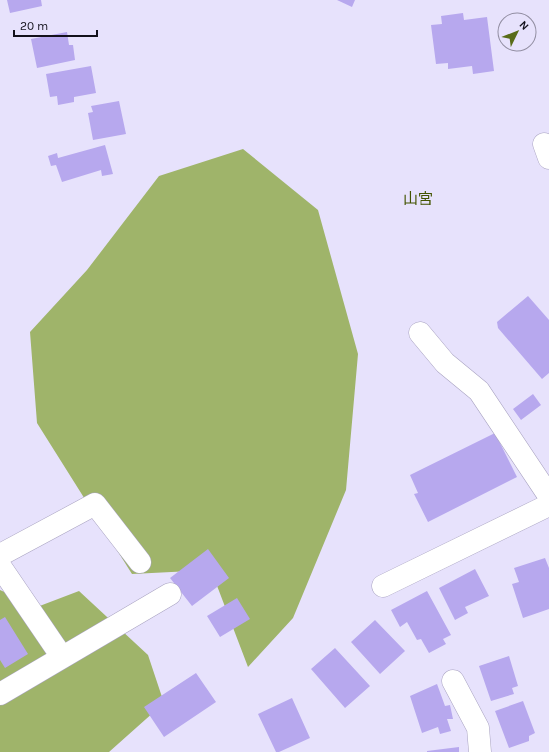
<svg xmlns="http://www.w3.org/2000/svg" width="549" height="752" viewBox="0 0 549 752" font-family="Karla,'Noto Sans JP',sans-serif">
<rect width="100%" height="100%" fill="#e7e2fc"/>
<path fill="#9fb46a" d="M 243,149 L 318,210 L 358,354 L 346,490 L 293,618 L 248,667 L 211,570 L 132,574 L 37,423 L 30,332 L 87,270 L 159,176 Z
M 0,590 L 37,607 L 79,591 L 148,655 L 164,703 L 109,752 L 0,752 Z"/>
<path fill="#b7a8ee" d="M 7,0 L 41,0 L 42,6 L 10,13 Z
M 337,0 L 355,0 L 352,7 Z
M 463,13 L 464,20 L 487,17 L 494,71 L 473,74 L 472,66 L 448,69 L 448,63 L 436,64 L 431,25 L 442,24 L 441,16 Z
M 67,32 L 69,45 L 73,45 L 75,60 L 37,68 L 31,39 Z
M 91,66 L 96,93 L 74,97 L 74,102 L 58,105 L 57,96 L 50,97 L 46,74 Z
M 119,101 L 126,134 L 93,140 L 88,113 L 93,112 L 91,106 Z
M 105,145 L 113,174 L 102,176 L 101,170 L 62,182 L 56,165 L 51,166 L 48,156 L 57,153 L 58,158 Z
M 528,296 L 549,320 L 549,373 L 542,379 L 498,328 L 497,322 Z
M 533,394 L 541,405 L 521,420 L 513,409 Z
M 495,433 L 517,477 L 428,522 L 414,494 L 418,493 L 410,475 Z
M 208,549 L 229,578 L 192,606 L 170,578 Z
M 545,558 L 549,568 L 549,609 L 523,618 L 512,584 L 519,582 L 514,568 Z
M 475,569 L 489,596 L 465,607 L 468,613 L 455,620 L 439,588 Z
M 427,591 L 451,635 L 443,639 L 446,644 L 429,653 L 421,639 L 417,640 L 407,622 L 400,627 L 391,610 Z
M 237,598 L 250,619 L 220,637 L 207,616 Z
M 5,617 L 28,654 L 5,668 L 0,660 L 0,620 Z
M 375,620 L 405,651 L 380,674 L 351,642 Z
M 335,648 L 370,686 L 345,708 L 311,669 Z
M 509,656 L 518,686 L 512,688 L 514,694 L 491,701 L 479,666 Z
M 196,673 L 216,702 L 164,737 L 144,707 Z
M 437,684 L 445,706 L 450,705 L 453,719 L 447,719 L 451,731 L 440,734 L 438,727 L 422,733 L 410,696 Z
M 292,698 L 310,738 L 279,752 L 276,752 L 258,714 Z
M 523,701 L 535,733 L 529,736 L 529,741 L 509,748 L 495,711 Z
M 459,747 L 459,752 L 427,752 L 427,751 Z"/>
<g fill="none" stroke-linecap="round" stroke-linejoin="round">
<defs>
<path id="minor" d="M 544,144 L 549,158
M 420,333 L 445,363 L 479,391 L 549,496
M 0,555 L 95,504 L 140,562
M 0,566 L 62,657
M 383,586 L 549,505
M 453,681 L 478,728 L 480,752
M 0,694 L 170,594"/>
</defs>
<use href="#minor" stroke="#a9a3c1" stroke-width="23"/>
<use href="#minor" stroke="#fff" stroke-width="22"/>
</g>
<g text-anchor="middle" dominant-baseline="central" stroke-width="4" stroke-linejoin="round" paint-order="stroke">
<g font-size="15" fill="#435401" stroke="#e7e2fc">
<text x="418" y="199">山宮</text>
</g>
</g>
<g transform="translate(517 32) rotate(47)"><circle r="19" fill="#e7e2fc" stroke="#928ea2"/>
<path d="M0-3L7 15L0 10L-7 15Z" fill="#596c19"/>
<text y="-6" font-size="11" font-weight="bold" text-anchor="middle" fill="#13111b">N</text>
</g>
<path d="M14 30v6h83v-6" fill="none" stroke="#13111b" stroke-width="2"/>
<text x="20" y="30" font-size="12" fill="#13111b" stroke="#e7e2fc" stroke-width="3" paint-order="stroke">20 m</text>
</svg>
